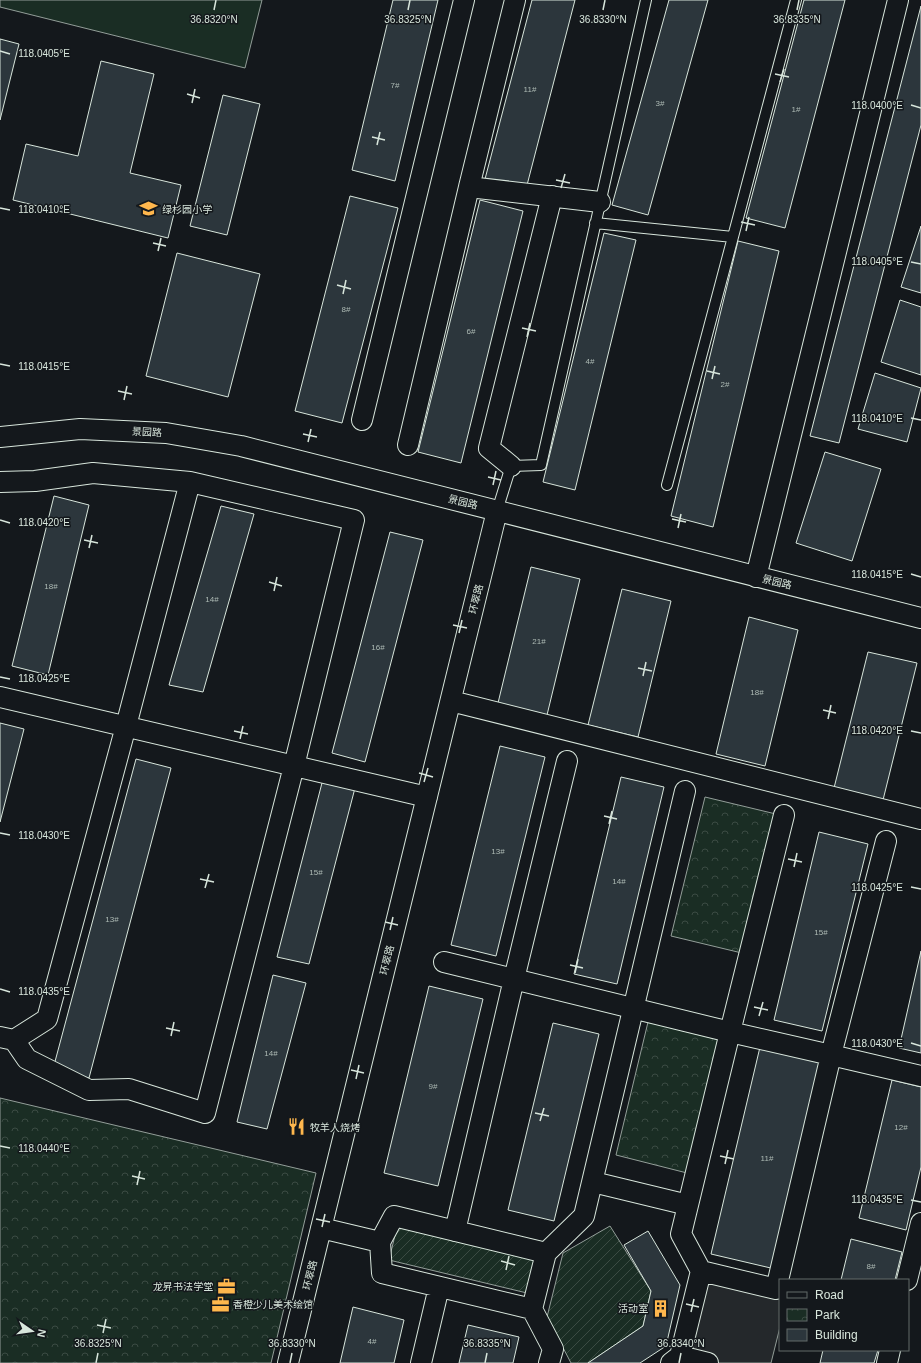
<svg xmlns="http://www.w3.org/2000/svg" width="921" height="1363" viewBox="0 0 921 1363" font-family="Helvetica,'Noto Sans SC',sans-serif">
<defs>
<pattern id="park-crowns" width="20" height="18" patternUnits="userSpaceOnUse"><rect width="20" height="18" fill="#1a2d24"/><path d="M2 6a3 3 0 1 1 6 0M12 15a3 3 0 1 1 6 0" fill="none" stroke="#3b4b43"/></pattern>
<pattern id="garden-furrows" width="10" height="10" patternUnits="userSpaceOnUse"><rect width="10" height="10" fill="#1a2d24"/><path d="M-1 1l2-2M0 10L10 0M9 11l2-2" fill="none" stroke="#3b4b43"/></pattern>
</defs>
<rect width="100%" height="100%" fill="#14181c"/>
<path fill="#1a2d24" stroke="#939e99" d="M 0,0 L 262,0 L 245,68 L 0,7 Z"/>
<path fill="url(#park-crowns)" stroke="#939e99" d="M 705,797 L 780,815 L 746,954 L 671,936 Z
M 648,1022 L 724,1041 L 691,1174 L 616,1155 Z
M 0,1098 L 316,1173 L 271,1363 L 0,1363 Z"/>
<path fill="url(#garden-furrows)" stroke="#939e99" d="M 610,1226 L 651,1291 L 643,1326 L 588,1363 L 571,1363 L 547,1317 L 563,1253 Z
M 397,1227 L 535,1260 L 527,1293 L 389,1260 Z"/>
<path fill="#24282b" stroke="#939e99" d="M 701,1271 L 780,1291 L 780,1327 L 771,1363 L 708,1363 L 680,1356 Z"/>
<path fill="#2c363c" stroke="#d8e6dc" d="M 393,0 L 438,0 L 395,181 L 352,170 Z
M 532,0 L 575,0 L 526,189 L 485,179 Z
M 669,0 L 708,0 L 648,215 L 612,205 Z
M 804,0 L 845,0 L 785,228 L 746,218 Z
M 921,6 L 921,125 L 839,443 L 810,436 Z
M 0,39 L 19,44 L 0,120 Z
M 101,61 L 154,74 L 130,173 L 181,185 L 168,238 L 13,200 L 26,144 L 78,156 Z
M 223,95 L 260,104 L 227,235 L 190,226 Z
M 350,196 L 398,208 L 342,423 L 295,411 Z
M 480,200 L 523,211 L 461,463 L 418,452 Z
M 921,226 L 921,293 L 901,287 Z
M 604,233 L 636,240 L 575,490 L 543,482 Z
M 738,241 L 779,251 L 713,527 L 671,516 Z
M 177,253 L 260,274 L 228,397 L 146,376 Z
M 900,300 L 921,307 L 921,375 L 881,362 Z
M 875,373 L 921,388 L 907,442 L 858,429 Z
M 825,452 L 881,469 L 852,561 L 796,543 Z
M 54,496 L 89,505 L 48,675 L 12,666 Z
M 221,506 L 254,514 L 203,692 L 169,685 Z
M 390,532 L 423,540 L 365,762 L 332,753 Z
M 531,567 L 580,579 L 547,715 L 498,703 Z
M 622,589 L 671,601 L 638,737 L 588,725 Z
M 749,617 L 798,630 L 765,766 L 716,754 Z
M 868,652 L 917,663 L 883,800 L 834,788 Z
M 0,723 L 24,729 L 0,822 Z
M 500,746 L 545,757 L 496,956 L 451,945 Z
M 136,759 L 171,768 L 89,1078 L 53,1069 Z
M 621,777 L 664,787 L 617,984 L 574,974 Z
M 323,779 L 355,788 L 309,964 L 277,957 Z
M 819,832 L 868,844 L 822,1031 L 774,1020 Z
M 921,951 L 921,1053 L 899,1048 Z
M 273,975 L 306,983 L 267,1129 L 237,1122 Z
M 429,986 L 483,999 L 438,1186 L 384,1173 Z
M 553,1023 L 599,1034 L 554,1221 L 508,1210 Z
M 760,1047 L 823,1062 L 775,1269 L 711,1254 Z
M 892,1080 L 921,1087 L 921,1167 L 906,1230 L 859,1218 Z
M 648,1231 L 680,1285 L 666,1346 L 640,1363 L 588,1363 L 643,1326 L 651,1291 L 624,1245 Z
M 851,1239 L 902,1252 L 895,1280 L 841,1280 Z
M 353,1307 L 404,1320 L 394,1363 L 340,1363 Z
M 468,1325 L 519,1337 L 513,1363 L 459,1363 Z
M 823,1350 L 878,1350 L 874,1363 L 820,1363 Z"/>
<g fill="none" stroke-linecap="round" stroke-linejoin="round">
<defs>
<path id="lane" d="M 595,223 L 733,237
M 667,485 L 796,0
M 497,511 L 511,466 L 541,465 L 646,0"/>
<path id="street" d="M 515,0 L 469,187 L 600,202
M 362,420 L 464,0
M 0,437 L 80,429 L 166,433 L 241,446 L 921,618
M 408,445 L 469,187
M 511,466 L 489,448 L 552,196
M 0,482 L 35,481 L 93,473 L 190,482 L 354,520 L 294,766 L 205,1113 L 129,1089 L 89,1090 L 27,1059 L 14,1040
M 756,577 L 898,0
M 0,697 L 427,797
M 451,701 L 921,819
M 784,815 L 730,1032 L 831,1055 L 886,841
M 444,962 L 730,1032 L 681,1234 L 701,1271 L 680,1356
M 0,1037 L 14,1040 L 47,1019 L 126,726 L 190,482
M 593,1182 L 688,1205
M 321,1228 L 380,1242
M 455,1231 L 514,979 L 567,761
M 701,1271 L 776,1289 L 831,1055 L 921,1076
M 907,1280 L 921,1223
M 532,1309 L 382,1273 L 380,1242 L 394,1216 L 546,1253
M 288,1363 L 497,511
M 421,1363 L 439,1287
M 549,1363 L 553,1349 L 532,1309 L 546,1253 L 584,1216 L 685,791
M 671,1363 L 680,1356 L 708,1363
M 887,1363 L 890,1350"/>
</defs>
<use href="#lane" stroke="#d8e6dc" stroke-width="12"/>
<use href="#street" stroke="#d8e6dc" stroke-width="22"/>
<use href="#lane" stroke="#14181c" stroke-width="10"/>
<use href="#street" stroke="#14181c" stroke-width="20"/>
</g>
<path fill="none" stroke="#d8e6dc" stroke-width="1.5" d="M 214,10 L 216,0M 408,10 L 410,0M 603,10 L 605,0M 797,10 L 799,0M 0,51 L 10,54M 775,74 L 789,77M 780,82 L 784,69M 187,94 L 200,98M 192,103 L 195,89M 911,105 L 921,108M 372,137 L 385,140M 377,145 L 380,132M 556,180 L 570,183M 561,188 L 565,174M 0,208 L 10,210M 741,222 L 755,225M 746,231 L 749,217M 153,243 L 166,246M 158,251 L 161,238M 911,262 L 921,264M 337,285 L 351,289M 343,294 L 346,280M 522,328 L 536,331M 527,337 L 530,323M 0,364 L 10,366M 707,371 L 720,374M 712,379 L 715,366M 118,391 L 132,394M 124,400 L 127,386M 911,418 L 921,420M 303,434 L 317,437M 308,442 L 311,429M 488,477 L 501,480M 493,485 L 496,471M 672,519 L 686,522M 0,520 L 10,523M 678,528 L 681,514M 84,540 L 98,543M 89,548 L 92,535M 911,574 L 921,577M 269,582 L 282,586M 274,591 L 277,577M 453,625 L 467,628M 459,633 L 462,620M 638,668 L 652,671M 643,676 L 646,662M 0,677 L 10,679M 823,710 L 836,713M 828,719 L 831,705M 234,731 L 248,734M 911,731 L 921,733M 240,739 L 243,726M 419,773 L 433,777M 424,782 L 428,768M 604,816 L 617,819M 609,824 L 612,811M 0,833 L 10,835M 788,859 L 802,862M 794,867 L 797,853M 200,879 L 214,882M 911,887 L 921,889M 205,888 L 209,874M 385,922 L 398,925M 390,930 L 393,917M 570,965 L 583,968M 575,973 L 578,959M 0,989 L 10,992M 754,1007 L 768,1010M 759,1016 L 763,1002M 166,1028 L 180,1031M 171,1036 L 174,1022M 911,1043 L 921,1046M 351,1070 L 364,1073M 356,1079 L 359,1065M 535,1113 L 549,1116M 540,1121 L 544,1108M 0,1146 L 10,1148M 720,1156 L 734,1159M 725,1164 L 728,1150M 132,1176 L 145,1179M 137,1185 L 140,1171M 911,1200 L 921,1202M 316,1219 L 330,1222M 322,1227 L 325,1214M 501,1261 L 515,1265M 506,1270 L 509,1256M 686,1304 L 699,1307M 691,1312 L 694,1299M 97,1325 L 111,1328M 103,1333 L 106,1319M 96,1363 L 98,1353M 290,1363 L 292,1353M 485,1363 L 487,1353M 679,1363 L 681,1353"/>
<defs>
<symbol id="school-bare" viewBox="-9 -9 18 18"><path d="M0-5L7-2L0 1L-7-2ZM-4 1L0 2.5L4 1V4Q0 6-4 4Z" fill="#ffb74d" stroke="#14181c" stroke-width="2.5" paint-order="stroke"/></symbol>
<symbol id="restaurant-bare" viewBox="-9 -9 18 18"><path d="M-5-6h1v4h1v-4h1v4h1v-4h1v5L-1.5 .5V6h-2V.5L-5-1ZM5-6V6H3V1.5H1.5Q1.5-4 5-6Z" fill="#ffb74d" stroke="#14181c" stroke-width="2.5" paint-order="stroke"/></symbol>
<symbol id="office-bare" viewBox="-9 -9 18 18"><path d="M-6-3h4V-5.5h4V-3h4V5H-6ZM-1-4.5V-3h2v-1.5ZM-6 0V1H6V0Z" fill="#ffb74d" stroke="#14181c" stroke-width="2.5" paint-order="stroke"/></symbol>
<symbol id="building-bare" viewBox="-9 -9 18 18"><path d="M-4-6H4V6H1V3H-1V6H-4ZM-2.5-4.3h1.7v1.8h-1.7ZM.8-4.3h1.7v1.8H.8ZM-2.5-1h1.7V.8h-1.7ZM.8-1h1.7V.8H.8Z" fill="#ffb74d" stroke="#14181c" stroke-width="2.5" paint-order="stroke"/></symbol>
</defs>
<g fill-rule="evenodd">
<use href="#school-bare" x="136" y="196" width="25" height="25"/>
<use href="#restaurant-bare" x="284" y="1114" width="25" height="25"/>
<use href="#office-bare" x="214" y="1274" width="25" height="25"/>
<use href="#office-bare" x="208" y="1292" width="25" height="25"/>
<use href="#building-bare" x="648" y="1296" width="25" height="25"/>
</g>
<g text-anchor="middle" dominant-baseline="central" stroke-width="3" stroke-linejoin="round" paint-order="stroke">
<g font-size="8" fill="#adbab4">
<text x="395" y="85">7#</text>
<text x="530" y="89">11#</text>
<text x="660" y="103">3#</text>
<text x="796" y="109">1#</text>
<text x="346" y="309">8#</text>
<text x="471" y="331">6#</text>
<text x="590" y="361">4#</text>
<text x="725" y="384">2#</text>
<text x="51" y="586">18#</text>
<text x="212" y="599">14#</text>
<text x="539" y="641">21#</text>
<text x="378" y="647">16#</text>
<text x="757" y="692">18#</text>
<text x="498" y="851">13#</text>
<text x="316" y="872">15#</text>
<text x="619" y="881">14#</text>
<text x="112" y="919">13#</text>
<text x="821" y="932">15#</text>
<text x="271" y="1053">14#</text>
<text x="433" y="1086">9#</text>
<text x="901" y="1127">12#</text>
<text x="767" y="1158">11#</text>
<text x="871" y="1266">8#</text>
<text x="372" y="1341">4#</text>
</g>
<g font-size="10" fill="#d8e6dc" stroke="#14181c" text-anchor="start">
<text x="162" y="209">绿杉园小学</text>
<text x="310" y="1127">牧羊人烧烤</text>
<text x="213" y="1286" text-anchor="end">龙昇书法学堂</text>
<text x="233" y="1304">香橙少儿美术绘馆</text>
<text x="648" y="1308" text-anchor="end">活动室</text>
</g>
<g font-size="10" fill="#d8e6dc" stroke="#14181c">
<text transform="translate(147 432) rotate(3)">景园路</text>
<text transform="translate(463 502) rotate(14)">景园路</text>
<text transform="translate(777 582) rotate(14)">景园路</text>
<text transform="translate(476 599) rotate(-76)">环翠路</text>
<text transform="translate(387 960) rotate(-76)">环翠路</text>
<text transform="translate(310 1275) rotate(-76)">环翠路</text>
</g>
</g>
<g font-size="10" text-anchor="middle" fill="#d8e6dc" stroke="#14181c" stroke-width="3" stroke-linejoin="round" paint-order="stroke">
<text x="214" y="23">36.8320°N</text>
<text x="408" y="23">36.8325°N</text>
<text x="603" y="23">36.8330°N</text>
<text x="797" y="23">36.8335°N</text>
<text x="44" y="57">118.0405°E</text>
<text x="877" y="109">118.0400°E</text>
<text x="44" y="213">118.0410°E</text>
<text x="877" y="265">118.0405°E</text>
<text x="44" y="370">118.0415°E</text>
<text x="877" y="422">118.0410°E</text>
<text x="44" y="526">118.0420°E</text>
<text x="877" y="578">118.0415°E</text>
<text x="44" y="682">118.0425°E</text>
<text x="877" y="734">118.0420°E</text>
<text x="44" y="839">118.0430°E</text>
<text x="877" y="891">118.0425°E</text>
<text x="44" y="995">118.0435°E</text>
<text x="877" y="1047">118.0430°E</text>
<text x="44" y="1152">118.0440°E</text>
<text x="877" y="1203">118.0435°E</text>
<text x="98" y="1347">36.8325°N</text>
<text x="292" y="1347">36.8330°N</text>
<text x="487" y="1347">36.8335°N</text>
<text x="681" y="1347">36.8340°N</text>
</g>
<rect x="779" y="1279" width="130" height="72" fill="#14181c" stroke="#626a69"/>
<rect x="787" y="1292" width="20" height="6" fill="#14181c" stroke="#626a69"/>
<text x="815" y="1299" font-size="12" fill="#d8e6dc">Road</text>
<rect x="787" y="1309" width="20" height="12" fill="url(#park-crowns)" stroke="#626a69"/>
<text x="815" y="1319" font-size="12" fill="#d8e6dc">Park</text>
<rect x="787" y="1329" width="20" height="12" fill="#2c363c" stroke="#626a69"/>
<text x="815" y="1339" font-size="12" fill="#d8e6dc">Building</text>
<g transform="translate(32 1331) rotate(103)" stroke="#14181c" stroke-width="3" paint-order="stroke">
<path d="M0-3L7 15L0 10L-7 15Z" fill="#d8e6dc"/>
<text y="-6" font-size="11" font-weight="bold" text-anchor="middle" fill="#d8e6dc">N</text>
</g>
</svg>
